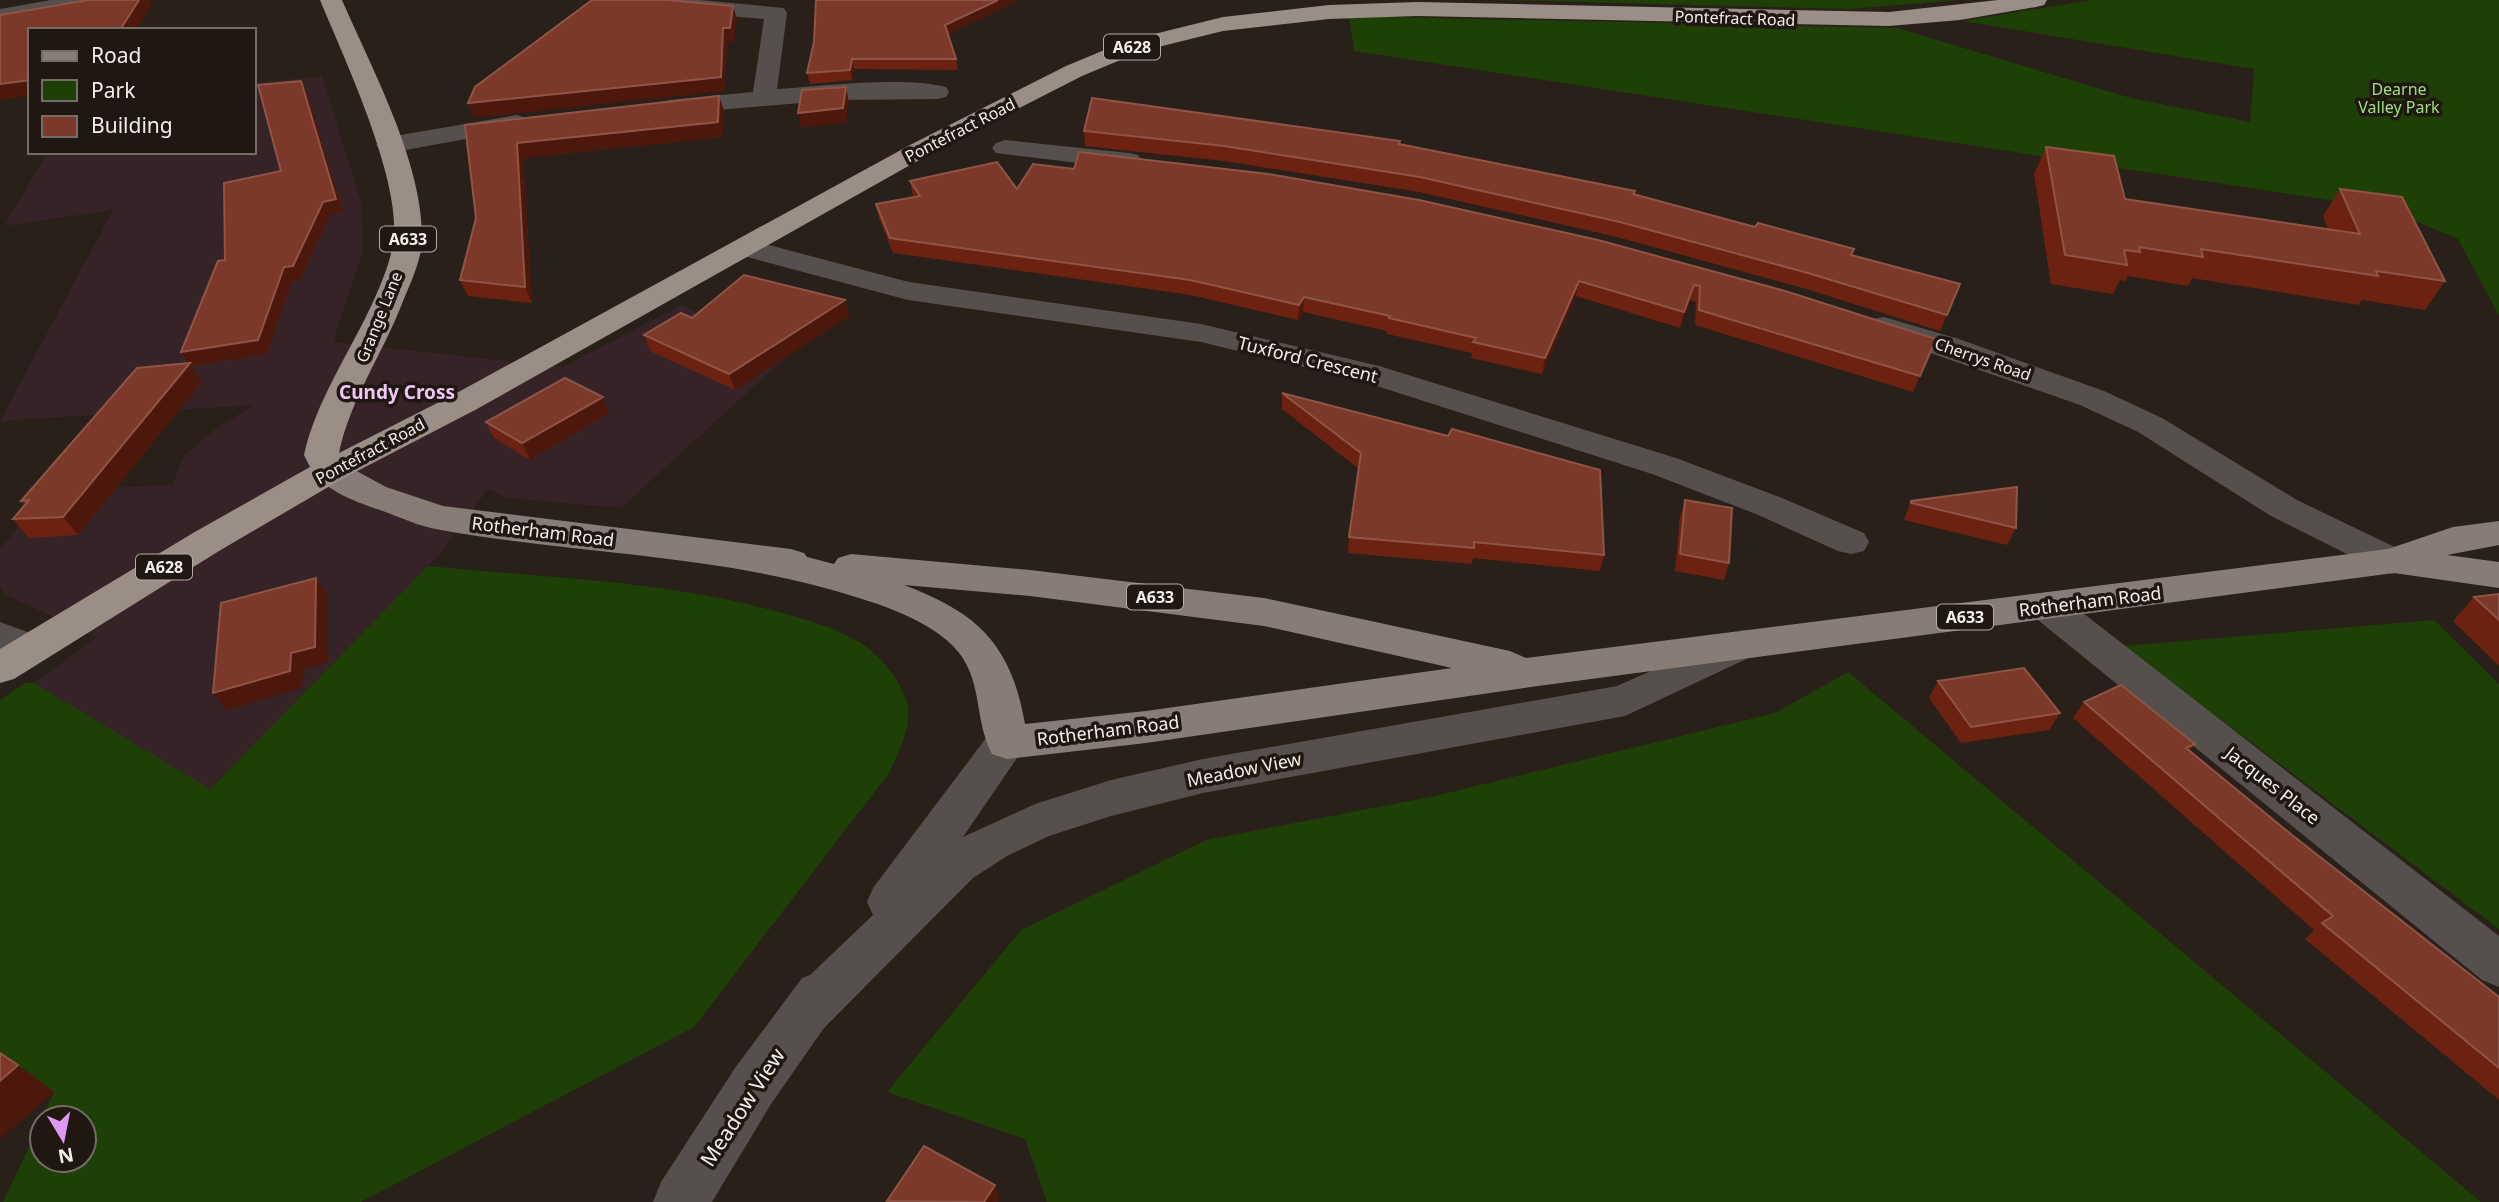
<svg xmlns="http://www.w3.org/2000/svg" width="2499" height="1202" viewBox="0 0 2499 1202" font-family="'Noto Sans',sans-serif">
<rect width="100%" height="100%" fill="#282019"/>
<path fill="#362327" d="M 322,76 L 361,202 L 363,252 L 333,342 L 563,367 L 682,305 L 786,357 L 621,508 L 508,498 L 488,489 L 441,553 L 208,791 L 34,683 L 97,637 L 4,594 L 0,587 L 0,550 L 36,504 L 103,488 L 172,485 L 184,456 L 214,430 L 253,405 L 0,421 L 113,210 L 4,226 L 48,152 L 254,152 L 254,83 Z"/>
<path fill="#1e3f05" d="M 1500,0 L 1959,0 L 1851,9 Z
M 2091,0 L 2499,0 L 2499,316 L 2458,239 L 2387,209 L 1354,51 L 1349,16 L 1897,28 L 2131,98 L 2250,122 L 2254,69 L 1963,21 Z
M 428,566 C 548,578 673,581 790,615 C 813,622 838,629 859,642 C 880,655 900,679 907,703 C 913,725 898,754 889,773 L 694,1027 L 361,1202 L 3,1202 L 42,1119 L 42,1160 L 84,1160 L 84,1118 L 42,1118 L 54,1092 L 0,1055 L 0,700 L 25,683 L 34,683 L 210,789 Z
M 2434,620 L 2499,684 L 2499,929 L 2123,646 Z
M 1848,672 L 2481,1202 L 1047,1202 L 1025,1139 L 887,1092 L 1021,930 L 1206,840 L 1435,796 L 1775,713 Z"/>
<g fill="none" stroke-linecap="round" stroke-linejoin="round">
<path fill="#55504d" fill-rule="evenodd" d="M 51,0 L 98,0 L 95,5 L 87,7 L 0,23 L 0,9 Z
M 610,0 L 699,0 L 784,8 L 787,13 L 777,89 C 823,86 903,76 946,87 L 949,92 L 946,97 L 937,99 L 837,100 L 670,114 L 661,112 L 658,107 L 661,102 L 670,100 L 753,92 L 764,19 L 621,7 L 613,5 Z
M 517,115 L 526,118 L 530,123 L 526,128 L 389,153 L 380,150 L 376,145 L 380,140 L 389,137 Z
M 1005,140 L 1129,153 L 1138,155 L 1142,161 L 1138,167 L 1129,169 L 996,153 L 992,148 L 996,143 Z
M 746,239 L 909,282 L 1201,324 L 1379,366 L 1676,458 L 1782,498 L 1864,533 L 1869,542 L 1864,551 L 1851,554 L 1838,551 L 1756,514 L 1652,474 L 1358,380 L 1201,342 L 908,300 L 736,254 L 732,248 L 736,242 Z
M 1884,317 L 1959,339 L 2104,391 L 2162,418 L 2297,500 L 2405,552 L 2411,561 L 2405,570 L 2392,574 L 2379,570 L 2271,516 L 2138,432 L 2080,405 L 1873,333 L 1869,326 L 1873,319 Z
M 2047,592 L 2061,596 L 2499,936 L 2499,987 L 2482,980 L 2033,616 L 2028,606 L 2033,596 Z
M 0,622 L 44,638 L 50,648 L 44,658 L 30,663 L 0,652 Z
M 1743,630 L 1757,634 L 1763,644 L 1757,654 L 1625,716 L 1203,793 L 1111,816 L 1049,836 L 1007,856 L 973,878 L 824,1028 L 771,1104 L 712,1202 L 653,1202 L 661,1182 L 735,1068 L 802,978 L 810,975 L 873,915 L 867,902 L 873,888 L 992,730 L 1007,725 L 1022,730 L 1028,742 L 963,837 L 1035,804 L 1111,780 L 1203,759 L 1617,686 Z"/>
<path fill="#877d76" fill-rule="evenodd" d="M 330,460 L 342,463 L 386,487 L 443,506 L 791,549 L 804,553 L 807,557 L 834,564 L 838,558 L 851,554 L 1030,570 L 1264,598 L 1510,651 L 1526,658 L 2388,549 L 2453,527 L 2499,521 L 2499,545 L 2447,555 L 2499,562 L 2499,588 L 2394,573 L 1538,686 L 1146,743 L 1007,759 L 992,754 C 973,718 984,677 953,646 C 929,622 891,608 859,598 C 724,554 580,555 441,530 C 420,527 400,517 380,510 C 359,503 325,491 313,471 L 318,463 ZM 904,585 L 1030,596 L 1264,626 L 1452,668 L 1146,711 L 1025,724 C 1011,644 978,613 904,585 Z"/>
<path fill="#9a8e87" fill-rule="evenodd" d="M 320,0 L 342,0 C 372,69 424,165 422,240 C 422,259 410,284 403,301 C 384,352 350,399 339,453 L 453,395 L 910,145 L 1066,66 L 1126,41 L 1223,17 L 1329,5 L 1417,2 L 1889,12 L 1998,0 L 2047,0 L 2044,5 L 2036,7 L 1960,20 L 1889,26 L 1417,16 L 1329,19 L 1223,31 L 1142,51 L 1082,76 L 928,155 L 477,409 L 342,479 L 219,551 L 14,679 L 0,683 L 0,649 L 193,533 L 310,467 L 304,455 C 316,401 349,354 372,304 C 380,287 390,263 393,244 C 404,185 344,58 320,0 Z"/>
</g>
<path fill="#6d2211" d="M 948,35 L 956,59 L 958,70 L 854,69 L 852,80 L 810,84 L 807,73 L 814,42 Z
M 301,81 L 307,93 L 343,212 L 330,215 L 300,280 L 292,281 L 267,354 L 191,366 L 202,382 L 78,535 L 29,538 L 13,519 L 25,505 L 21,501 L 188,363 L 225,260 L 281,171 Z
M 724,111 L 722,137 L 523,158 L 532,303 L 468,296 L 460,280 L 476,218 L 465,125 Z
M 1084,131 L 1400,141 L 1400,144 L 1634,195 L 1755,227 L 1854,249 L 1852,255 L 1960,284 L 1940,331 L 1803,288 L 1617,237 L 1419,192 L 1224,161 L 1085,146 Z
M 2046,147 L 2125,199 L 2328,229 L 2323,216 L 2340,189 L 2445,281 L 2425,310 L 2362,300 L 2359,305 L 2192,278 L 2188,286 L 2128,276 L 2126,281 L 2120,280 L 2113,294 L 2051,284 L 2034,174 Z
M 1074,169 L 1268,174 L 1936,339 L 1913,392 L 1695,325 L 1696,302 L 1690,300 L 1680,328 L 1576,296 L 1542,374 L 1471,358 L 1472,353 L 1387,334 L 1387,331 L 1303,312 L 1298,320 L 1191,295 L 893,253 L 879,218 L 876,204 L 913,197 L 910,181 L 1017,189 Z
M 845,300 L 849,316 L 735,390 L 650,351 L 644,335 L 692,318 Z
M 1282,393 L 1604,555 L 1600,571 L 1473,558 L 1472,564 L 1348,553 L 1349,537 L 1359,469 L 1282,409 Z
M 609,413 L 530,460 L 494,438 L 486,422 Z
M 1685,500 L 1729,563 L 1724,580 L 1675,571 L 1680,517 Z
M 1911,501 L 2016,528 L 2007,545 L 1904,520 Z
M 2499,594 L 2499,666 L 2453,621 L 2474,597 Z
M 1938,681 L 2060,713 L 2049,730 L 1961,743 L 1929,698 Z
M 2084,702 L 2195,744 L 2189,751 L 2292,835 L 2499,997 L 2499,1100 L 2305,939 L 2314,930 L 2073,718 Z"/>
<path fill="#4b180b" d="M 139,0 L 150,0 L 152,4 L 137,30 L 120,30 Z
M 998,0 L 1020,0 L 947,35 L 945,25 Z
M 733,6 L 737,19 L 734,42 L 727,42 L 725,91 L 474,118 L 468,103 Z
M 852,59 L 854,69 L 852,80 L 850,70 Z
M 30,80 L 30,96 L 0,100 L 0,84 Z
M 301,81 L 307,93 L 343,212 L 330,215 L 300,280 L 292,281 L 267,354 L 191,366 L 202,382 L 78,535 L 63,517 L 189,364 L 181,352 L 258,340 Z
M 846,87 L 849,102 L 846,123 L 801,128 L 798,113 Z
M 719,96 L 724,111 L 722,137 L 523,158 L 532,303 L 525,287 L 517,143 Z
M 1579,281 L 1576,296 L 1542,374 L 1545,358 Z
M 1694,285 L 1690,300 L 1680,328 L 1684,312 Z
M 1304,297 L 1303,312 L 1298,320 L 1299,305 Z
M 845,300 L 849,316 L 735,390 L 729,374 Z
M 603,397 L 609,413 L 530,460 L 522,443 Z
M 316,578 L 327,595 L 327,663 L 303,670 L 302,688 L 227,710 L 213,693 L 291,653 Z
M 18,1065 L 54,1092 L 0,1139 L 0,1081 Z
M 995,1185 L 1000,1198 L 998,1202 L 984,1202 Z"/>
<path fill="#7c3828" stroke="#8e5547" stroke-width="2" d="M 89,0 L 139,0 L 120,30 L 30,30 L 30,80 L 0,84 L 0,15 Z
M 592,0 L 666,0 L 733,6 L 730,28 L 723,28 L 721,77 L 468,103 L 475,87 Z
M 816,0 L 998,0 L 945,25 L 956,59 L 852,59 L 850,70 L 807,73 L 814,42 Z
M 301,81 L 336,199 L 323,202 L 293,266 L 284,267 L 258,340 L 181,352 L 218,261 L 225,260 L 224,183 L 281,171 L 258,85 Z
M 846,87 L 843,108 L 798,113 L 802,90 Z
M 719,96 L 718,122 L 517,143 L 525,287 L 460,280 L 476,218 L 465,125 Z
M 1092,98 L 1400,141 L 1399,144 L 1635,191 L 1633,194 L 1755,227 L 1758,223 L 1854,249 L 1851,255 L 1960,284 L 1947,315 L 1808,273 L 1620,222 L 1420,177 L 1224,146 L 1084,131 Z
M 2046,147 L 2114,156 L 2125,199 L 2360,234 L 2340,189 L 2402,197 L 2445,281 L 2376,271 L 2378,276 L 2201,249 L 2203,257 L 2139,247 L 2140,252 L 2124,250 L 2127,265 L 2065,255 Z
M 1079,152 L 1268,174 L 1419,200 L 1598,240 L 1785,291 L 1936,339 L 1920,376 L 1699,310 L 1700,286 L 1694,285 L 1684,312 L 1579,281 L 1545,358 L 1473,342 L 1476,338 L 1389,318 L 1390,316 L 1304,297 L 1299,305 L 1190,280 L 890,238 L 876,204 L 920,196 L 910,181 L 997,162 L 1017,189 L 1033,164 L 1074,169 Z
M 744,275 L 845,300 L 729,374 L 644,335 L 681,313 L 692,318 Z
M 190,363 L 63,517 L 13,519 L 29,500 L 21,501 L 137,368 Z
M 565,378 L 603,397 L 522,443 L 486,422 Z
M 1282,393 L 1448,436 L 1452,429 L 1600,470 L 1604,555 L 1474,542 L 1474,548 L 1349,537 L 1361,453 Z
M 2017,487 L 2016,528 L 1911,503 L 1911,501 Z
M 1685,500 L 1732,508 L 1729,563 L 1680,554 Z
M 316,578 L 315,647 L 291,653 L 290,671 L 213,693 L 221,603 Z
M 2499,594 L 2499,620 L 2474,597 Z
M 2024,668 L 2060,713 L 1971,727 L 1938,681 Z
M 2121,685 L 2195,744 L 2186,748 L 2292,835 L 2499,997 L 2499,1068 L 2322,923 L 2333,916 L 2084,702 Z
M 0,1053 L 18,1065 L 0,1081 Z
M 924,1146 L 995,1185 L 984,1202 L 887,1201 Z"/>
<g text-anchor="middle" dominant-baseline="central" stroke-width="7" stroke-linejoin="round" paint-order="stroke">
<g font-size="16" fill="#f4eee9" stroke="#1f1710">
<text transform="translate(1735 18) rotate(2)">Pontefract Road</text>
<text transform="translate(960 130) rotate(-27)">Pontefract Road</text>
<text transform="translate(379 317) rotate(-68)">Grange Lane</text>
<text transform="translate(1983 359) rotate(19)">Cherrys Road</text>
<text transform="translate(370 451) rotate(-28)">Pontefract Road</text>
</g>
<g fill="#1f1710" stroke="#b4aea8" stroke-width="2">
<rect x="1104" y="34.5" width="56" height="25" rx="5"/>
<rect x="380" y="226.5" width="56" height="25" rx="5"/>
<rect x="136" y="554.5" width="56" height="25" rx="5"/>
<rect x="1127" y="584.5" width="56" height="25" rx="5"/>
<rect x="1937" y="604.5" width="56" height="25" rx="5"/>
</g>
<g font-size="16" font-weight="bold" fill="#f4eee9">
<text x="1132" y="47">A628</text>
<text x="408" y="239">A633</text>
<text x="164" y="567">A628</text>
<text x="1155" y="597">A633</text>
<text x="1965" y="617">A633</text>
</g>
<g font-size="16" fill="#9fe17e" stroke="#1f1710">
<text x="2399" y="89">Dearne<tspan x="2399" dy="18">Valley Park</tspan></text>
</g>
<g font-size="18" fill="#f4eee9" stroke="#1f1710">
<text transform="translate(1308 359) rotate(14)">Tuxford Crescent</text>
<text transform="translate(543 531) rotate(7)">Rotherham Road</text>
<text transform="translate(2090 601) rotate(-7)">Rotherham Road</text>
<text transform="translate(1108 730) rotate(-7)">Rotherham Road</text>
<text transform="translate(1244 769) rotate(-11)">Meadow View</text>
<text transform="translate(2273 785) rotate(38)">Jacques Place</text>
</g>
<g font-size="19" font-weight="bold" fill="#eec6f8" stroke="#1f1710">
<text x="397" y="392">Cundy Cross</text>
</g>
<g font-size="21" fill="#f4eee9" stroke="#1f1710">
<text transform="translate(742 1107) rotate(-57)">Meadow View</text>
</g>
</g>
<rect x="28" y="28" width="228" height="126" fill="#1f1710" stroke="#746d67" stroke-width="2"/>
<rect x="42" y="51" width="35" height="10" fill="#877d76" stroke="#746d67" stroke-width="2"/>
<text x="91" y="63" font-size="21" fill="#f4eee9">Road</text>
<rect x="42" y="80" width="35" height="21" fill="#1e3f05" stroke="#746d67" stroke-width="2"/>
<text x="91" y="98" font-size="21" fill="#f4eee9">Park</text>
<rect x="42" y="116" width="35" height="21" fill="#7c3828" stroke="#746d67" stroke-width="2"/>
<text x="91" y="133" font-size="21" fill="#f4eee9">Building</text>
<g transform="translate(63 1139) rotate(170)"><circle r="33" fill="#1f1710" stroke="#746d67" stroke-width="2"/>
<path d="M0-5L12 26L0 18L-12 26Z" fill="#df98f2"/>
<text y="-10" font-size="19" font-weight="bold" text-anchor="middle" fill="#f4eee9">N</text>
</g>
</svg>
